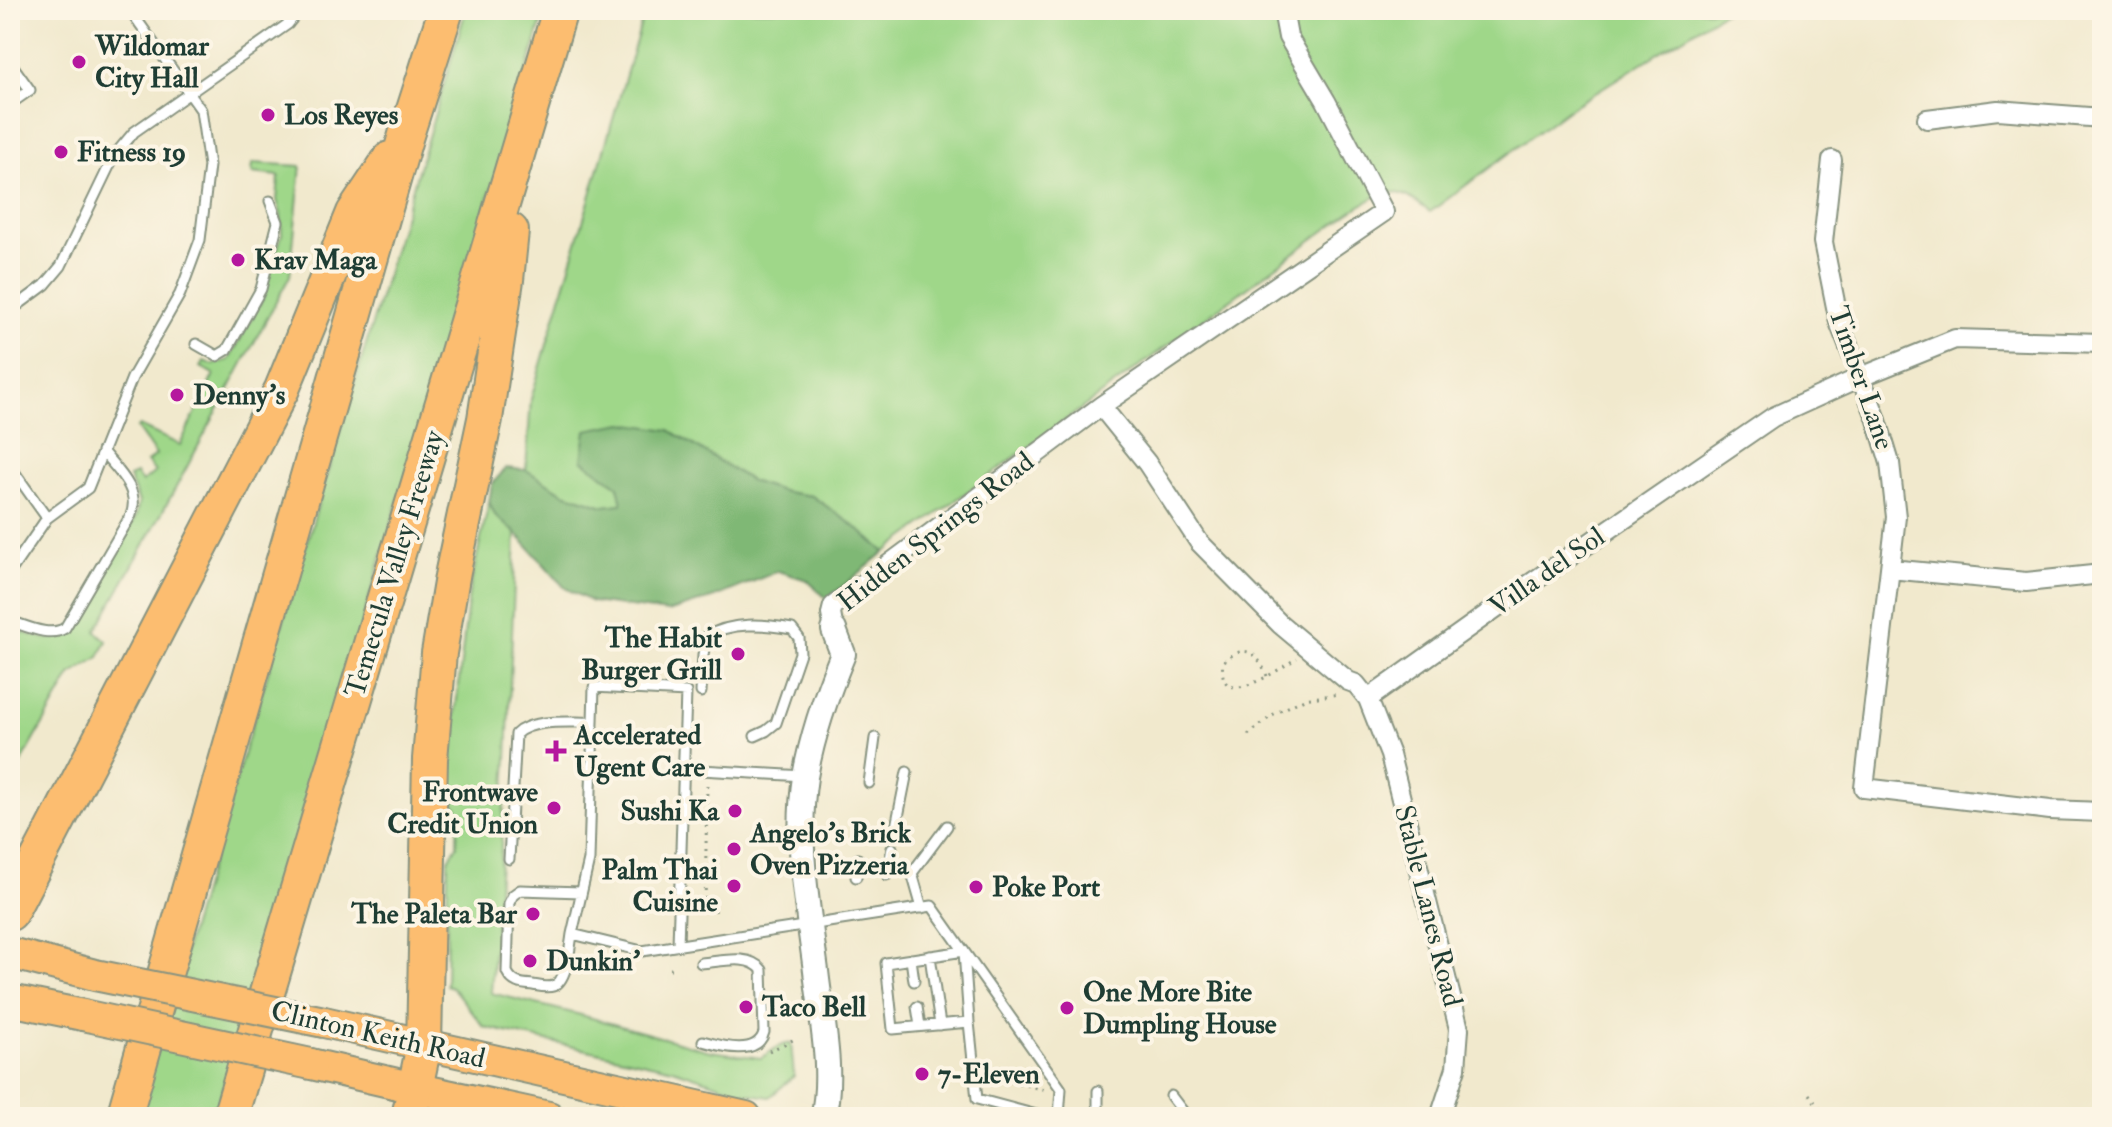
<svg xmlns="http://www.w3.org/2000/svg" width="2112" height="1127" viewBox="0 0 2112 1127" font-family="'IM FELL Double Pica',serif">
<rect width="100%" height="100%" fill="#fcf5e5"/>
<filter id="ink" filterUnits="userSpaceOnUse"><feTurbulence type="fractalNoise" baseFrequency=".0125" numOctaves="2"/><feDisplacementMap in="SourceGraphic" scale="16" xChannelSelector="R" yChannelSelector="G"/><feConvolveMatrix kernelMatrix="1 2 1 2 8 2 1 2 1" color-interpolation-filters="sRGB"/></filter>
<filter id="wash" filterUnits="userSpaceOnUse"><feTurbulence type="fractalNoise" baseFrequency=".006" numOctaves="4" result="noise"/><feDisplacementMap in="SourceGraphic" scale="32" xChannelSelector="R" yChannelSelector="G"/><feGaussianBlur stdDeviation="1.8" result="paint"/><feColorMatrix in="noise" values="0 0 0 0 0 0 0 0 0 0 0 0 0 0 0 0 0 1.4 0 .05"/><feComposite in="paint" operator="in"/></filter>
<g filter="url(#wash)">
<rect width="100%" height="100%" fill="#f1e9cd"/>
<path fill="#9fd789" stroke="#5f8a5e" stroke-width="2" d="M 466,10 L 545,10 L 214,1117 L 135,1117 Z
M 645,10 L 1727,10 L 1567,110 L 1430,212 C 1392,182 1387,189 1349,213 L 885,552 L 853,525 L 812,496 L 785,492 L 753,482 L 669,430 L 582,460 L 618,486 L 623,504 L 604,506 L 564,493 L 526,470 L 531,399 Z
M 253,163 L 301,166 L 290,276 L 174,491 L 96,631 L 107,641 L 99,657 L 71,675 L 10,783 L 10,669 L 12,665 L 10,628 C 30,634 57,648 73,629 L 136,516 L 139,502 L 129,477 L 136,474 L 142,482 L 155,472 L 147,462 L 156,455 L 137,428 L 139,426 L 180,445 L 214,374 L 201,367 L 204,361 L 213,365 L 229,360 L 263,298 L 282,234 L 281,215 L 277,200 L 279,176 L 252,173 Z
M 489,502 L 495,515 L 516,533 L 507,759 L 491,993 L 581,1015 L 710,1051 L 761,1058 L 779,1046 L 791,1043 L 794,1076 L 770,1097 L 744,1093 L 673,1069 L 484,1027 L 452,987 L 446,985 L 448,860 L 457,846 L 458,808 L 449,797 L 452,742 L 469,593 Z"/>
<path fill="#7fb875" stroke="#4f7a54" stroke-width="2" d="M 623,423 L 669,430 L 753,482 L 785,492 L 812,496 L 853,525 L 885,552 L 827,599 L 807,580 L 778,571 L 718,596 L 668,612 L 592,602 L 565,588 L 516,533 L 495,515 L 489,502 L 492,484 L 506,468 L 526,470 L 564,493 L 604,506 L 622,504 L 618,486 L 582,460 L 586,430 Z"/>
</g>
<g filter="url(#ink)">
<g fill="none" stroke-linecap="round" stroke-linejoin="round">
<defs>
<path id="service" d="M 10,62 L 30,90 L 10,104
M 10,311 L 45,285 L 61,266 L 114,156 L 134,132 L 288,24 L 299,10
M 196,344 L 217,356 L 227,350 L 261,289 L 278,222 L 270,201
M 10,466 L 47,518
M 10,572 L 47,518 L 88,488 L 132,378 L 180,294 L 200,240 L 209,166 L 201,110 L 130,10
M 10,621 C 26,626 50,638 65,628 L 131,515 C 141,490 117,470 102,451
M 701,692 L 703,655 L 706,637 C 731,621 764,624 792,629 L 799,638 L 800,653 L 776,723 L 766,731 L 755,736
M 684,769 L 804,776
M 869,783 L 875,738
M 896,827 L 907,772
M 509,859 L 516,734 C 532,718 571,723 593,722
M 887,875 L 892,848
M 856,877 L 858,859
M 922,908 L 912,873 L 947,826
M 572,934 C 570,947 567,982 553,986 C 547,988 539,986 533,985 C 521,984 513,984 507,972 L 509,903 L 513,895 L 520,890 L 581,892
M 678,945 L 686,692 L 594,687 L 589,860 L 572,934 L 642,951 L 932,906 L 1061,1089 L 1059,1117
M 930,956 L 940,1025
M 911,959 L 914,981
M 701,963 C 720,962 749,953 762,970 L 764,1032 C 758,1057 721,1046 703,1041
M 917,1007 L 920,1026
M 969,1022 L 964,951 L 886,963 L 893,1029 L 969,1022 L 977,1099 L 1044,1117
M 1171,1096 L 1187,1117
M 1098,1117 L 1098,1091"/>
<path id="minor" d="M 1927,119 L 1998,110 L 2102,118
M 1832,160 L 1823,242 L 1839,322 L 1876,417 L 1890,463 L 1896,517 L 1864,788 L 2050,810 L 2102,812
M 1101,406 L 1147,463 L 1199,542 L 1280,624 L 1348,681 L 1356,684 L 1368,699 L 1390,755 L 1459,1029 L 1456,1068 L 1440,1117
M 1890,569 L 2026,582 L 2102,574
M 834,630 L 831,614 L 833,606 L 1101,406 L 1384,212 L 1326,101 L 1288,37 L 1283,10
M 1368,699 L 1521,590 L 1773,417 L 1861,377 L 1955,339 L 2102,343"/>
<path id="tertiary" d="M 823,1117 C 834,1072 821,1017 816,971 C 808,908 795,841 805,777 C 812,735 827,693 843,654 L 834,630"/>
<path id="primary" d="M 10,953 L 95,975
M 10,1000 L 83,1015
M 324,1022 L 746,1117
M 311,1064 L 415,1088 L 549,1117"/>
<path id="motorway" d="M 10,913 L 282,389 L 354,213 L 390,159
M 124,1117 L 406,135 L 446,10
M 230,1117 L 560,10
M 409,1117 L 424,1045 L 430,759 L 439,653 L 453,571 L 485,419 L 506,280 L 511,231"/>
</defs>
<use href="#service" stroke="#889380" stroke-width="13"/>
<use href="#minor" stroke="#889380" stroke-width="22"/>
<use href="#tertiary" stroke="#889380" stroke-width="28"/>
<use href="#primary" stroke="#889380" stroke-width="34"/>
<use href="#motorway" stroke="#889380" stroke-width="38"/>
<path stroke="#889380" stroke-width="3" stroke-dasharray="2 6" stroke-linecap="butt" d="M 1267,676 C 1257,651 1245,643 1223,662 C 1216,715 1279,669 1297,658
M 1248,735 L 1274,714 L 1304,699 L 1339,694
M 707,785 L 705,910 L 715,909 L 716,917
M 670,969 L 678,969
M 769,1051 L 795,1039
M 987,1076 L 1045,1090
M 1809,1094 L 1826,1117"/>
<use href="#service" stroke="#fff" stroke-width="9"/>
<use href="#minor" stroke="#fff" stroke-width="18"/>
<use href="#tertiary" stroke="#fff" stroke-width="24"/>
<use href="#primary" stroke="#fcbd6f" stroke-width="30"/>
<use href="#motorway" stroke="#fcbd6f" stroke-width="34"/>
<defs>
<path id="primary-bridge" d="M 95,975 L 324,1022
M 83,1015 L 311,1064"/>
</defs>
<use href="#primary-bridge" stroke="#889380" stroke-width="34" stroke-linecap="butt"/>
<use href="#primary-bridge" stroke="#fcbd6f" stroke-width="30"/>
</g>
</g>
<g fill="#b5179e" stroke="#fcf5e5" stroke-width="3">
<circle cx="79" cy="62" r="8"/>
<circle cx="268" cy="115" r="8"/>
<circle cx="61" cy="152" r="8"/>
<circle cx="238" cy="260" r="8"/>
<circle cx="177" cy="395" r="8"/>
<circle cx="738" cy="654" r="8"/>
<path d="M552 739h8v8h8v8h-8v8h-8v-8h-8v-8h8z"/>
<circle cx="554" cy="808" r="8"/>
<circle cx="735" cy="811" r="8"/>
<circle cx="734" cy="849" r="8"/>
<circle cx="734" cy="886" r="8"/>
<circle cx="976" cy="887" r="8"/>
<circle cx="533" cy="914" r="8"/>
<circle cx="530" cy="961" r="8"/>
<circle cx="746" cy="1007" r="8"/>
<circle cx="1067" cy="1008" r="8"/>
<circle cx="922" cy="1074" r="8"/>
</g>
<g text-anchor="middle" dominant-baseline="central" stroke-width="8" stroke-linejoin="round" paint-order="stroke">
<g font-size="28" font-weight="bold" fill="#1f3d34" stroke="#fcf5e5" text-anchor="start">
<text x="95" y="46">Wildomar<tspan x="95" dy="32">City Hall</tspan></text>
<text x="284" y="115">Los Reyes</text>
<text x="77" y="152">Fitness 19</text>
<text x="254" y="260">Krav Maga</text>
<text x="193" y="395">Denny's</text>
<text x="722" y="638" text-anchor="end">The Habit<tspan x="722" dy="32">Burger Grill</tspan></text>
<text x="574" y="735">Accelerated<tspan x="574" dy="32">Ugent Care</tspan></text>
<text x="538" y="792" text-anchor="end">Frontwave<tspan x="538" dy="32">Credit Union</tspan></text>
<text x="719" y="811" text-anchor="end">Sushi Ka</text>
<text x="750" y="833">Angelo's Brick<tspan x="750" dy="32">Oven Pizzeria</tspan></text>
<text x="718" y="870" text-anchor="end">Palm Thai<tspan x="718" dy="32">Cuisine</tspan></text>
<text x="992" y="887">Poke Port</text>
<text x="517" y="914" text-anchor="end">The Paleta Bar</text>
<text x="546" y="961">Dunkin'</text>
<text x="1083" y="992">One More Bite<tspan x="1083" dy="32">Dumpling House</tspan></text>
<text x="762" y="1007">Taco Bell</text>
<text x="938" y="1074">7-Eleven</text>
</g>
<g font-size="28" fill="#1f3d34" stroke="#fcf5e5">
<text transform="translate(1861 378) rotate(71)">Timber Lane</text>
<text transform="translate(936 532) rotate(-38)">Hidden Springs Road</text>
<text transform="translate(395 564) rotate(-73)">Temecula Valley Freeway</text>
<text transform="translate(1547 572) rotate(-35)">Villa del Sol</text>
<text transform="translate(1428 906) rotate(76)">Stable Lanes Road</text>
<text transform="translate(378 1035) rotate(13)">Clinton Keith Road</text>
</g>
</g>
<rect width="2112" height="1127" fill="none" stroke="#fcf5e5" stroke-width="40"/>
</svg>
